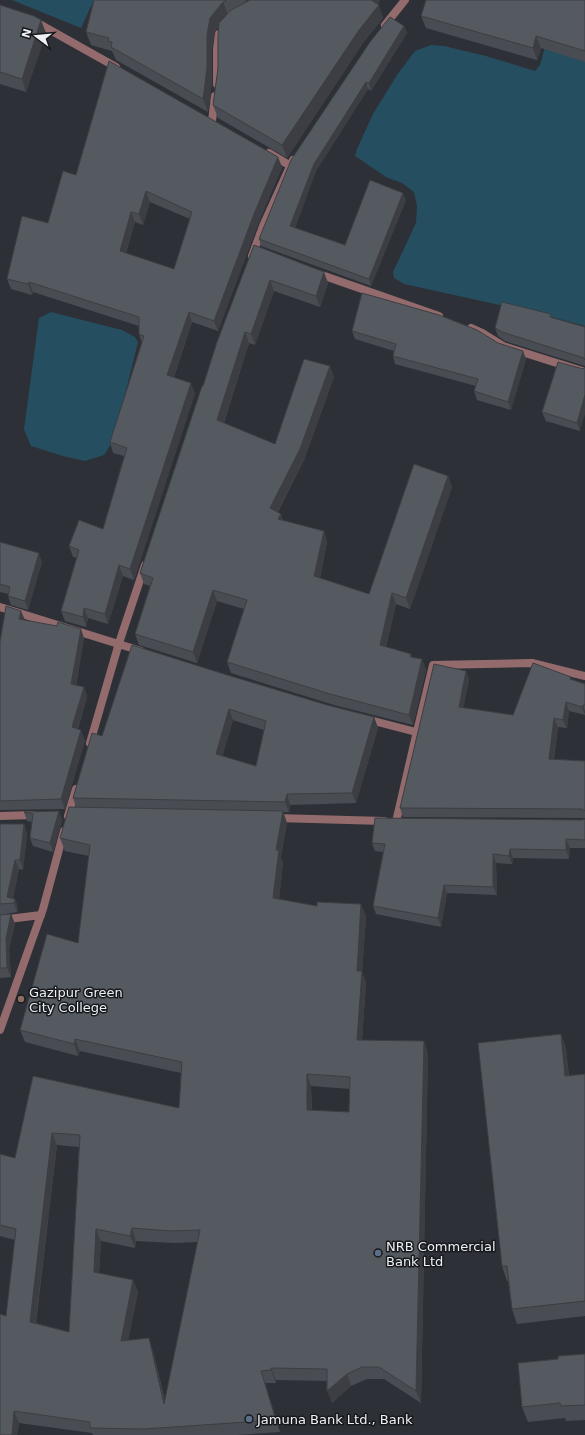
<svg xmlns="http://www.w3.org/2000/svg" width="585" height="1435" viewBox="0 0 585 1435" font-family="'DejaVu Sans',sans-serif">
<rect width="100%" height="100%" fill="#2d3137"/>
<path fill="#254e60" d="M 12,0 L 94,0 L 81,28 Z
M 546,44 L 585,52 L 585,326 L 541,314 L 404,284 L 394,278 L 393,272 L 416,223 L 417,206 L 414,192 L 402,183 L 386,177 L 355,156 L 357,149 L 373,114 L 397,75 L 415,51 L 431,45 L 444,46 L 486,56 L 535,71 L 540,65 Z
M 51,312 L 122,330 L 135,337 L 138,342 L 114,439 L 104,455 L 85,461 L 63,456 L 31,446 L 24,429 L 39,318 Z"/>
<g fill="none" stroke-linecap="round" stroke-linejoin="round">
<path stroke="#946b6c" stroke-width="8" d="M 34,21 L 116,67
M 385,25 L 405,0
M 217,84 L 217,49 L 219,34
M 212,121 L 215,96
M 269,153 L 289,165
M 252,256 L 263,226 L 293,160
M 316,273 L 439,316
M 471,328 L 482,333 L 503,346 L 585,372
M 0,607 L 141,651
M 366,719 L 416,732
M 90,743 L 119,643 L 145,565
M 0,816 L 34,815
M 68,816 L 76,789
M 276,818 L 384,821
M 396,822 L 415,740 L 433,665 L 532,663 L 585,676
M 0,920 L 41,915
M 0,1030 L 43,909 L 64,831"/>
</g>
<path fill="#494d53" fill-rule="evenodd" d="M 94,0 L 380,0 L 378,4 L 383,18 L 363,43 L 287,158 L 218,118 L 213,105 L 218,68 L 219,26 L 215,31 L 212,48 L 212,81 L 208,112 L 116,60 L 112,51 L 91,45 L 86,32 Z
M 585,0 L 585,62 L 541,48 L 537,60 L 426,28 L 421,16 Z
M 0,5 L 46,33 L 26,92 L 0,84 Z
M 404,26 L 407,33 L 371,91 L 368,89 L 316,171 L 295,228 L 345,245 L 406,200 L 371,286 L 261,246 L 259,239 Z
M 282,167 L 258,224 L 218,331 L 192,322 L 174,377 L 195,393 L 134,580 L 123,576 L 108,624 L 88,618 L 86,627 L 65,621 L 61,611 L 77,558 L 73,557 L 69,546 L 103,529 L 124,456 L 113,453 L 110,442 L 142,343 L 139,334 L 139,326 L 33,292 L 32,295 L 11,289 L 7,279 L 48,223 L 76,175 ZM 150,202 L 190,219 L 174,269 L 126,253 L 135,222 L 143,225 Z
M 254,245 L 328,283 L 320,307 L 274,291 L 255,345 L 249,343 L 224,423 L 275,444 L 334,377 L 304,460 L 278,512 L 281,514 L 283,521 L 324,531 L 327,542 L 320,578 L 369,594 L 448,476 L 452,487 L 410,609 L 396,604 L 386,647 L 411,654 L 412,657 L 422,659 L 426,670 L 413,725 L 334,705 L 231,673 L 227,662 L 244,609 L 217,601 L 197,663 L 139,645 L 135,634 L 150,586 L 144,584 L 140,573 L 203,386 Z
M 551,314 L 552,318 L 585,327 L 585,366 L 505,341 L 498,336 L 495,328 Z
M 352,331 L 498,343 L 526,359 L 511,410 L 477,400 L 474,391 L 476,386 L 395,364 L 393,356 L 394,351 L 355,339 Z
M 583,369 L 580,431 L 546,421 L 542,412 Z
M 0,542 L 42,562 L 28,610 L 11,605 L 8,596 L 9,594 L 0,592 Z
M 25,620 L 84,638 L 76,685 L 84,687 L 87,697 L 78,729 L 85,740 L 65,809 L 0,810 L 0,642 Z
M 466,671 L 469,680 L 463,708 L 513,715 L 571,677 L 571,679 L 585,684 L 585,715 L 569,711 L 567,728 L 558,727 L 554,759 L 585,761 L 585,818 L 403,817 L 400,808 Z
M 224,674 L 327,705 L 374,717 L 378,728 L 356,803 L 290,805 L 289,812 L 283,812 L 287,823 L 281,857 L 283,863 L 279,899 L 366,916 L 362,972 L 366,983 L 362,1040 L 424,1041 L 428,1054 L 421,1403 L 384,1379 L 367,1379 L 351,1386 L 332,1403 L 327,1381 L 276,1380 L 276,1383 L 265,1383 L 280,1432 L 237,1435 L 93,1435 L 92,1433 L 19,1423 L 17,1435 L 0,1435 L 6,1316 L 15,1240 L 0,1236 L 0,1154 L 15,1158 L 33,1076 L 179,1108 L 181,1073 L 80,1051 L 78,1056 L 25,1042 L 20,1030 L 78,943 L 89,856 L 65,851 L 60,838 L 76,807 L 73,798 L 102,736 ZM 233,720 L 264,730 L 256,766 L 222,756 ZM 311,1086 L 350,1089 L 349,1112 L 312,1110 ZM 57,1145 L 79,1147 L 69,1332 L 36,1323 ZM 101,1241 L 135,1248 L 136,1241 L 175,1243 L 198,1242 L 165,1400 L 153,1351 L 128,1340 L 138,1292 L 133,1280 L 99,1273 Z
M 24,812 L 62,820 L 53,852 L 33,846 L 30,838 L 32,822 L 27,821 Z
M 585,819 L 585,848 L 570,848 L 569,859 L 513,858 L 512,864 L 496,863 L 497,895 L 447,893 L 441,927 L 376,914 L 373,906 L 383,852 L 375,851 L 372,843 L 582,820 Z
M 0,824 L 24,824 L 27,834 L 23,870 L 19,869 L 13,898 L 15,899 L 18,908 L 17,912 L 0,915 Z
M 11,914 L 15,924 L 9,949 L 11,977 L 0,978 L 0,915 Z
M 561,1034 L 566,1049 L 569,1076 L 585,1074 L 585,1316 L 517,1324 L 512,1309 L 508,1281 L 507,1281 L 502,1266 Z
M 585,1354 L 585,1420 L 566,1421 L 565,1418 L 528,1422 L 522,1407 L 558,1359 Z"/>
<path fill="#3c3e43" d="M 245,0 L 250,0 L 247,6 Z
M 369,0 L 380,0 L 373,11 Z
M 223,2 L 228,15 L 215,31 L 212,48 L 212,81 L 208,112 L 203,99 L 207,35 L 210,18 Z
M 379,5 L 383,18 L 363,43 L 287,158 L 282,145 L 359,30 Z
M 41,20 L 46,33 L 26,92 L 22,79 Z
M 404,26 L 407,33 L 371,91 L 369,83 Z
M 536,36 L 541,48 L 537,60 L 533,48 Z
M 366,82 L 368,89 L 316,171 L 293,234 L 290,226 L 314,164 Z
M 278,157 L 282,167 L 258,224 L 218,331 L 214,321 L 254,214 Z
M 146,191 L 150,202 L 143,225 L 139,214 Z
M 403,193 L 406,200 L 371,286 L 369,279 Z
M 131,212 L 135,222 L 123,262 L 120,251 Z
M 324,272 L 328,283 L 320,307 L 316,296 Z
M 270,280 L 274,291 L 255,345 L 251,334 Z
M 29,282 L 33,292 L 32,295 L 28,284 Z
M 189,312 L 192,322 L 171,385 L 167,375 Z
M 245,332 L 249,343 L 221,431 L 217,420 Z
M 523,351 L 526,359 L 511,410 L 508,402 Z
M 330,366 L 334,377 L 304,460 L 274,519 L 270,508 Z
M 191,383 L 195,393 L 134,580 L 130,569 Z
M 585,395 L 585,414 L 580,431 L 577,423 Z
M 448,476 L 452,487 L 410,609 L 406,598 Z
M 281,514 L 285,525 L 278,519 Z
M 324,531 L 327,542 L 318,587 L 314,576 Z
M 39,553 L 42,562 L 28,610 L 25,601 Z
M 119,565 L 123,576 L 108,624 L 105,614 Z
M 213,590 L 217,601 L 197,663 L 193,652 Z
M 392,593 L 396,604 L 384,656 L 380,645 Z
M 84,608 L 88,618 L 86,627 L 83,617 Z
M 21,611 L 25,620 L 19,619 Z
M 81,629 L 84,638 L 75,694 L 71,684 Z
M 422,659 L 426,670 L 413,725 L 409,715 Z
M 466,671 L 469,680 L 462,716 L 459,707 Z
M 84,687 L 87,697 L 75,737 L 72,727 Z
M 566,702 L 569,711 L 567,728 L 563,720 Z
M 583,705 L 585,711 L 585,715 L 582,707 Z
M 229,709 L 233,720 L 220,765 L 216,754 Z
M 374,717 L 378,728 L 356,803 L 352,793 Z
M 554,718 L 558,727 L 552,768 L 549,759 Z
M 81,730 L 85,740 L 65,809 L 61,799 Z
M 287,794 L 290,805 L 289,812 L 285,802 Z
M 59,811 L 62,820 L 53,852 L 50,843 Z
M 283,811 L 287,823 L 281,857 L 283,863 L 278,911 L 273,898 L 276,850 Z
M 24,824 L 27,834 L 23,870 L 20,860 Z
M 566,839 L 570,848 L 569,859 L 566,850 Z
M 510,849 L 513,858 L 512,864 L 509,856 Z
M 493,854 L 496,863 L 497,895 L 493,887 Z
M 15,860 L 19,869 L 12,903 L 7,897 Z
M 444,885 L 447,893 L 441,927 L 438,918 Z
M 15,899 L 18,908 L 17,912 L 14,903 Z
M 361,904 L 366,916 L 362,972 L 366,983 L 361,1052 L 357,1040 L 357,971 Z
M 11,914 L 15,924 L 9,949 L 11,977 L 7,968 L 6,939 Z
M 561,1034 L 566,1049 L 570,1091 L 565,1076 Z
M 75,1039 L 80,1051 L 78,1056 L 74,1044 Z
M 424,1041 L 428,1054 L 421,1403 L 416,1391 Z
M 307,1074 L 311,1086 L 312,1122 L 307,1110 Z
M 52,1133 L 57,1145 L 34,1334 L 30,1322 Z
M 132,1228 L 136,1241 L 135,1248 L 130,1236 Z
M 96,1229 L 101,1241 L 98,1285 L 94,1272 Z
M 133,1280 L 138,1292 L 126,1353 L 121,1341 Z
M 149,1338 L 153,1351 L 168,1416 L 164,1404 Z
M 271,1368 L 276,1380 L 276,1383 L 271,1370 Z
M 261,1371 L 265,1383 L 280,1432 L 276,1420 Z
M 347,1374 L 351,1386 L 332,1403 L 327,1391 Z
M 14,1411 L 19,1423 L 17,1435 L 12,1435 Z"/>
<path fill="#555960" stroke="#3c3e43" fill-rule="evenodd" d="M 94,0 L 227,0 L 223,2 L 210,18 L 207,35 L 207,68 L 203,99 L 111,47 L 112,42 L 108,41 L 109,38 L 86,32 Z
M 250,0 L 371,0 L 379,5 L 359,30 L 282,145 L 213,105 L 218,68 L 218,36 L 219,23 L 231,10 Z
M 426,0 L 585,0 L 585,51 L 536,36 L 533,48 L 421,16 Z
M 0,5 L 34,16 L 41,20 L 22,79 L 0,72 Z
M 390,17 L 404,26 L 369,83 L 366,82 L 314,164 L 290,226 L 345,245 L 370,180 L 403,193 L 369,279 L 259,239 L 291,160 L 370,42 Z
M 109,61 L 278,157 L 254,214 L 214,321 L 189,312 L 167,375 L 191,383 L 130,569 L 119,565 L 105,614 L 84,608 L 83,617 L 61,611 L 79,550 L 69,546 L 79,520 L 103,529 L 127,448 L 110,442 L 144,336 L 139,334 L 139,317 L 29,282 L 28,284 L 7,279 L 22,216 L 48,223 L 63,171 L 76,175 ZM 146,191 L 192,212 L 174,269 L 120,251 L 131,212 L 139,214 Z
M 254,245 L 324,272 L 316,296 L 270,280 L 251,334 L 245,332 L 217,420 L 275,444 L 304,359 L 330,366 L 300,449 L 270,508 L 281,514 L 278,519 L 324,531 L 314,576 L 369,594 L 414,464 L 448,476 L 406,598 L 392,593 L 380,645 L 411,654 L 410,657 L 422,659 L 409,715 L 330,694 L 227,662 L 247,600 L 213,590 L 193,652 L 135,634 L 153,578 L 140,573 L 202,386 L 203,386 L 217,342 Z
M 362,293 L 439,315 L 477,330 L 498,343 L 523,351 L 508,402 L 474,391 L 478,379 L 393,356 L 396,344 L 352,331 Z
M 502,302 L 551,314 L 550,317 L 585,327 L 585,360 L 584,358 L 502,332 L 495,328 Z
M 558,362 L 583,369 L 585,367 L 585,395 L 577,423 L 542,412 Z
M 0,542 L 39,553 L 25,601 L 8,596 L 10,587 L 0,584 Z
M 6,606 L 21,611 L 19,619 L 57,626 L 58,622 L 81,629 L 71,684 L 84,687 L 72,727 L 81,730 L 61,799 L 0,801 L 0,642 Z
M 132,645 L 224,674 L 327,705 L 374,717 L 352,793 L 287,794 L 285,802 L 73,798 L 92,733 L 102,736 ZM 229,709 L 266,721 L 256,766 L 216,754 Z
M 533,663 L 571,677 L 570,679 L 585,684 L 585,705 L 583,705 L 582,707 L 566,702 L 563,720 L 554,718 L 549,759 L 585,761 L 585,811 L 582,809 L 400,808 L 434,664 L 466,671 L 459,707 L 513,715 Z
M 69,807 L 283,811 L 276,850 L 279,850 L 273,898 L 317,906 L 317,902 L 361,904 L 357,971 L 362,971 L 357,1040 L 424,1041 L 416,1391 L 379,1367 L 362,1367 L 347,1374 L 327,1391 L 327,1369 L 271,1368 L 271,1370 L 261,1371 L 276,1420 L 144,1429 L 90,1428 L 90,1422 L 14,1411 L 12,1435 L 0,1435 L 0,1314 L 6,1316 L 16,1229 L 0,1225 L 0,1154 L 15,1158 L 33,1076 L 179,1108 L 182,1062 L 75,1039 L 74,1044 L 20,1030 L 47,934 L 78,943 L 90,845 L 60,838 ZM 307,1074 L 350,1077 L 349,1112 L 307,1110 ZM 52,1133 L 80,1135 L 69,1332 L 30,1322 ZM 132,1228 L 171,1231 L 200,1230 L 164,1404 L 149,1338 L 121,1341 L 133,1280 L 94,1272 L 96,1229 L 130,1236 Z
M 59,811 L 50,843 L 30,838 L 33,814 L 24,812 Z
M 375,818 L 582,820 L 585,819 L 585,840 L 566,839 L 566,850 L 510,849 L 509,856 L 493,854 L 493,887 L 444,885 L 438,918 L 373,906 L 385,844 L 372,843 Z
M 0,824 L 24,824 L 20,860 L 15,860 L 7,897 L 15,899 L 14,903 L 0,904 Z
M 11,914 L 6,939 L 7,968 L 0,968 L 0,915 Z
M 561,1034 L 565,1076 L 585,1074 L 585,1301 L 512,1309 L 507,1266 L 502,1266 L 478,1043 Z
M 585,1354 L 585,1405 L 561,1406 L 560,1403 L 522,1407 L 518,1363 L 558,1359 L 558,1356 Z"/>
<circle fill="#8d6e63" stroke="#17191c" stroke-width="1.5" cx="21" cy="999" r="4"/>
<g fill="#5c6f8a" stroke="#17191c" stroke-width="1.5">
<circle cx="378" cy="1253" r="4"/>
<circle cx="249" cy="1419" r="4"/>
</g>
<g text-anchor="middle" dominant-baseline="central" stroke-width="3" stroke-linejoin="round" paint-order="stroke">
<g font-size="13" fill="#edf0f4" stroke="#17191c" text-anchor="start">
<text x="29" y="992">Gazipur Green<tspan x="29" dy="15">City College</tspan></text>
<text x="386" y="1246">NRB Commercial<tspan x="386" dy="15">Bank Ltd</tspan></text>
<text x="257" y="1419">Jamuna Bank Ltd., Bank</text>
</g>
</g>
<g transform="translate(36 36) rotate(286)" stroke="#17191c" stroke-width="3" paint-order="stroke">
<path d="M0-3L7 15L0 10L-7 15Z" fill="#edf0f4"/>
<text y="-6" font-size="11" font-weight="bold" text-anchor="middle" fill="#edf0f4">N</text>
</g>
</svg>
